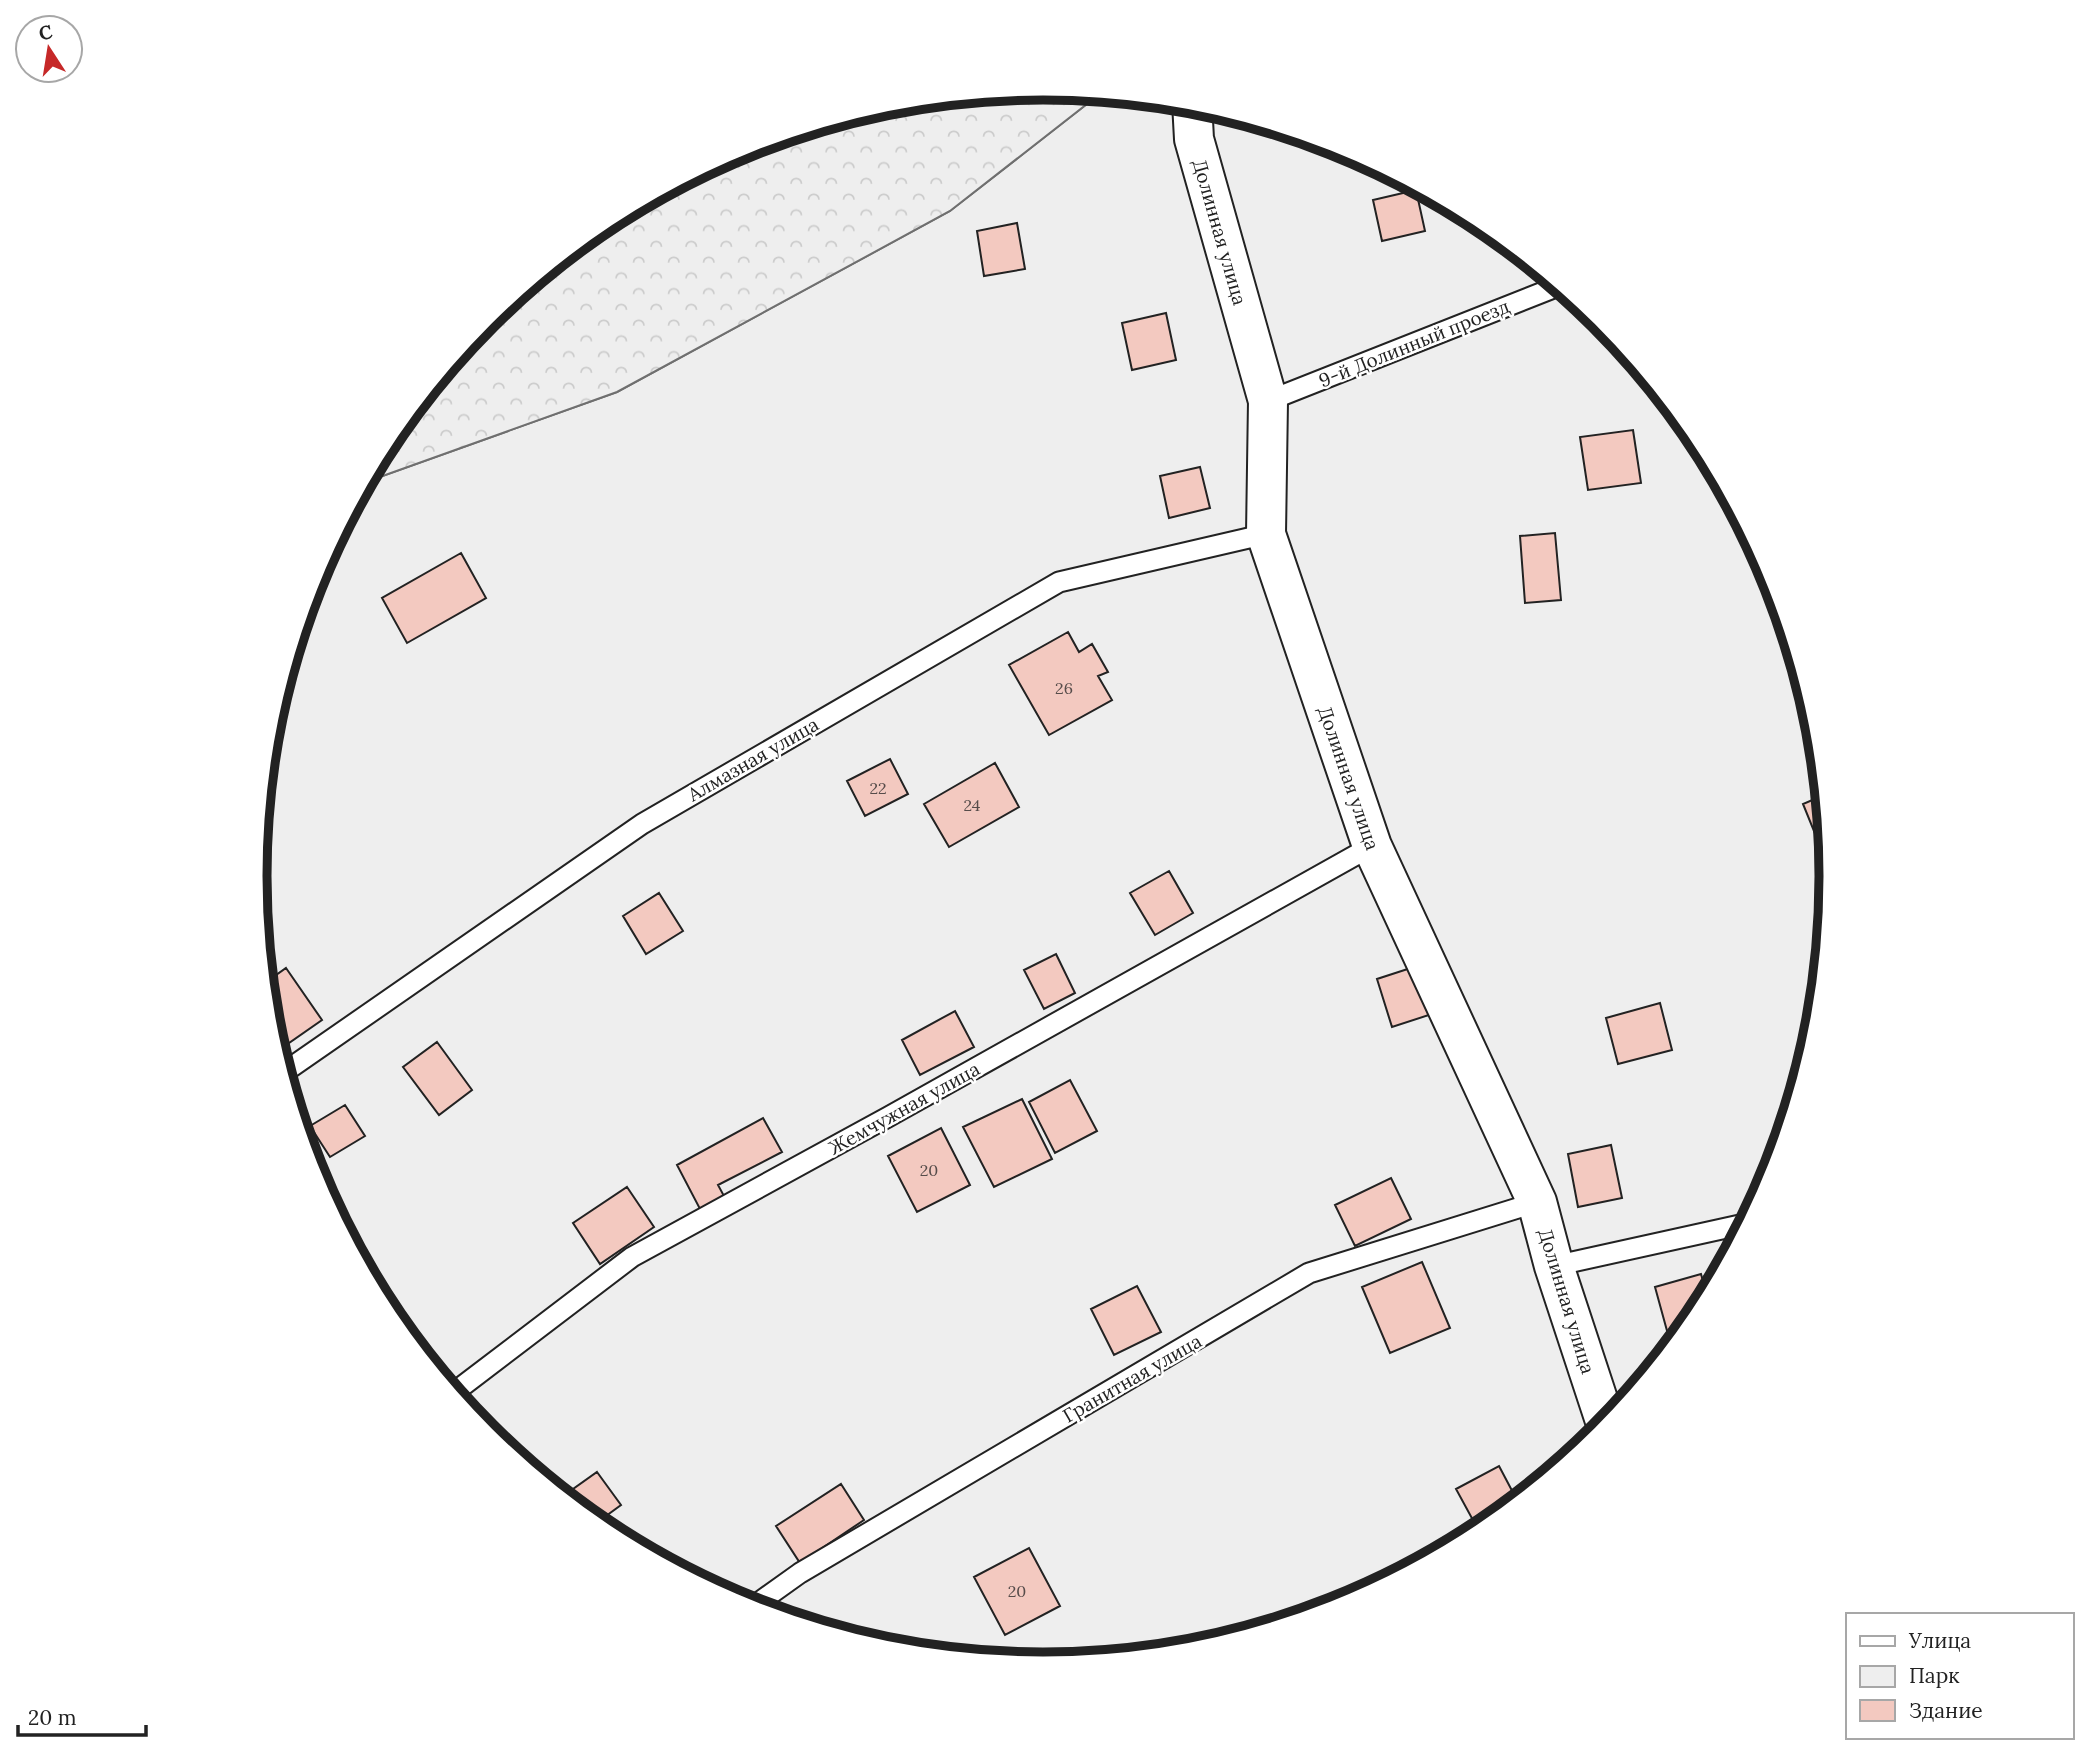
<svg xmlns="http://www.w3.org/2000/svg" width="2087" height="1753" viewBox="0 0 2087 1753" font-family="Lora,serif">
<defs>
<pattern id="forest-crowns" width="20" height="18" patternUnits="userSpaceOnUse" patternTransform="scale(1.75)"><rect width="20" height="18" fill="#eee"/><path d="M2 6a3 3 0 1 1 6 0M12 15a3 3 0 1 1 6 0" fill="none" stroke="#ccc"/></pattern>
</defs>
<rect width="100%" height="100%" fill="#fff"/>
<path fill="#eee" stroke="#6f6f6f" stroke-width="2" d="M 1101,93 L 1198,103 L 1346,148 L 1482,221 L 1602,319 L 1700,438 L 1773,575 L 1817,723 L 1832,877 L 1817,1031 L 1772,1179 L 1699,1315 L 1601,1435 L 1482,1533 L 1345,1606 L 1197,1650 L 1044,1665 L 889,1650 L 741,1605 L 605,1532 L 485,1434 L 387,1315 L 314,1178 L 270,1030 L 255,876 L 270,722 L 315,574 L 363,483 L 617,392 L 950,211 Z"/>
<path fill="url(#forest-crowns)" stroke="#6f6f6f" stroke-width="2" d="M 1044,88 L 1101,93 L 950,211 L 617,392 L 363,483 L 388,438 L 486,318 L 606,220 L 742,147 L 890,103 Z"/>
<path fill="#f3c9c0" stroke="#222" stroke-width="2" d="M 1416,190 L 1425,231 L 1382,241 L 1373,200 Z
M 1017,223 L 1025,269 L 984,276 L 977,231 Z
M 1166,313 L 1176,360 L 1132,370 L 1122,323 Z
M 1633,430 L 1641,483 L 1588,490 L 1580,437 Z
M 1200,467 L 1210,508 L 1169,518 L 1160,476 Z
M 1555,533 L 1561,600 L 1525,603 L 1520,536 Z
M 461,553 L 486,598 L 407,643 L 382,598 Z
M 1068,632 L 1079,652 L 1092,644 L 1108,672 L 1098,676 L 1112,700 L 1049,735 L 1009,665 Z
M 890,759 L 908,794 L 865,816 L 847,781 Z
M 995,763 L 1019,807 L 949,847 L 924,804 Z
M 1824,795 L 1829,837 L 1818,841 L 1803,804 Z
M 1169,871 L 1193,913 L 1155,935 L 1130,893 Z
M 659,893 L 683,931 L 646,954 L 623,916 Z
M 1056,954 L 1075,993 L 1044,1009 L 1024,970 Z
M 1423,964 L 1438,1012 L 1392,1027 L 1377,979 Z
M 286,968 L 322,1020 L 276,1052 L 270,1030 L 265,983 Z
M 1660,1003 L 1672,1050 L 1618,1064 L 1606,1018 Z
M 955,1011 L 974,1047 L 920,1075 L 902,1040 Z
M 437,1042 L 472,1090 L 439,1115 L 403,1067 Z
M 1070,1080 L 1097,1131 L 1055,1153 L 1029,1102 Z
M 1022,1099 L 1052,1159 L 994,1187 L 963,1127 Z
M 345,1105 L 365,1136 L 330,1157 L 310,1126 Z
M 763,1118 L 782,1152 L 718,1185 L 724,1196 L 700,1209 L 677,1165 Z
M 941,1128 L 970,1185 L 917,1212 L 888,1156 Z
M 1611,1145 L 1622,1198 L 1578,1207 L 1568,1154 Z
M 1391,1178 L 1411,1219 L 1355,1246 L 1335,1205 Z
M 627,1187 L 654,1227 L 600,1264 L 573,1223 Z
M 1422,1262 L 1450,1328 L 1390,1353 L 1362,1287 Z
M 1701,1274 L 1708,1299 L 1699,1315 L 1684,1334 L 1669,1338 L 1655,1287 Z
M 1137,1286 L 1161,1332 L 1114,1355 L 1091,1309 Z
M 1499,1466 L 1518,1502 L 1480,1533 L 1456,1489 Z
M 597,1472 L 621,1505 L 595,1524 L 577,1509 L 566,1494 Z
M 841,1484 L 864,1520 L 800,1563 L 776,1526 Z
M 1029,1548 L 1060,1606 L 1005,1635 L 974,1577 Z"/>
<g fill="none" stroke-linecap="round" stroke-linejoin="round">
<defs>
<path id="lane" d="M 1268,401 L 1561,285
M 283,1073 L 642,824 L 1059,582 L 1266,534
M 1554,1266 L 1749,1223
M 452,1394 L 632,1257 L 888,1117 L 1372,846
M 751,1608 L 800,1573 L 1309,1273 L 1537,1202"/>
<path id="street" d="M 1192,102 L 1194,139 L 1268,401 L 1266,534 L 1372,846 L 1537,1202 L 1554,1266 L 1607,1427"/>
</defs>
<use href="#lane" stroke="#222" stroke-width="23"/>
<use href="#street" stroke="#222" stroke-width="42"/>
<use href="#lane" stroke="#fff" stroke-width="19"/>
<use href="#street" stroke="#fff" stroke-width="38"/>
</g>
<g text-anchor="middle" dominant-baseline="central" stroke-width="5" stroke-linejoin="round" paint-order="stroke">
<g font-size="16" fill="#564c4a">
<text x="1064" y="688">26</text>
<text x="878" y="788">22</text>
<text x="972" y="805">24</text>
<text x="929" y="1170">20</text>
<text x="1017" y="1591">20</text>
</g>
<g font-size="19" fill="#222" stroke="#fff">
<text transform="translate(1220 232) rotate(74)">Долинная улица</text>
<text transform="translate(1414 343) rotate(-22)">9-й Долинный проезд</text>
<text transform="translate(753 759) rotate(-30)">Алмазная улица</text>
<text transform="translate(1349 778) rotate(71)">Долинная улица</text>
<text transform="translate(904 1108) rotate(-29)">Жемчужная улица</text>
<text transform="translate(1567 1301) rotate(73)">Долинная улица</text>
<text transform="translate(1132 1378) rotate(-30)">Гранитная улица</text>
</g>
</g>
<path d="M0 0H2087V1753H0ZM267 876a776 776 0 1 1 1552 0a776 776 0 1 1-1552 0Z" fill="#fff" fill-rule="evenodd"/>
<path fill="none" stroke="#222" stroke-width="9" d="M267 876a776 776 0 1 1 1552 0a776 776 0 1 1-1552 0Z"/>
<rect x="1846" y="1613" width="228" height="126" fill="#ffffff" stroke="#a7a7a7" stroke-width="2"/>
<rect x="1860" y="1636" width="35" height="10" fill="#ffffff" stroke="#a7a7a7" stroke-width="2"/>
<text x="1909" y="1648" font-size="21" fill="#222222">Улица</text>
<rect x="1860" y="1666" width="35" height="21" fill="#eeeeee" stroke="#a7a7a7" stroke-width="2"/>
<text x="1909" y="1683" font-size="21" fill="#222222">Парк</text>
<rect x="1860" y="1700" width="35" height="21" fill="#f3c9c0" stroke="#a7a7a7" stroke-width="2"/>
<text x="1909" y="1718" font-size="21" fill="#222222">Здание</text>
<g transform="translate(49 49) rotate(348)"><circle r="33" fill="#ffffff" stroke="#a7a7a7" stroke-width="2"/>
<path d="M0-5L12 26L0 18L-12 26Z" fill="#c62828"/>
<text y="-10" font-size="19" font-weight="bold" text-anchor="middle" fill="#222222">С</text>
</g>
<path d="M18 1725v10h128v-10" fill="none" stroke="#222222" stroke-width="3.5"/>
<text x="28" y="1725" font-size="21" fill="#222222" stroke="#ffffff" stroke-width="5" paint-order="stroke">20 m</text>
</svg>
